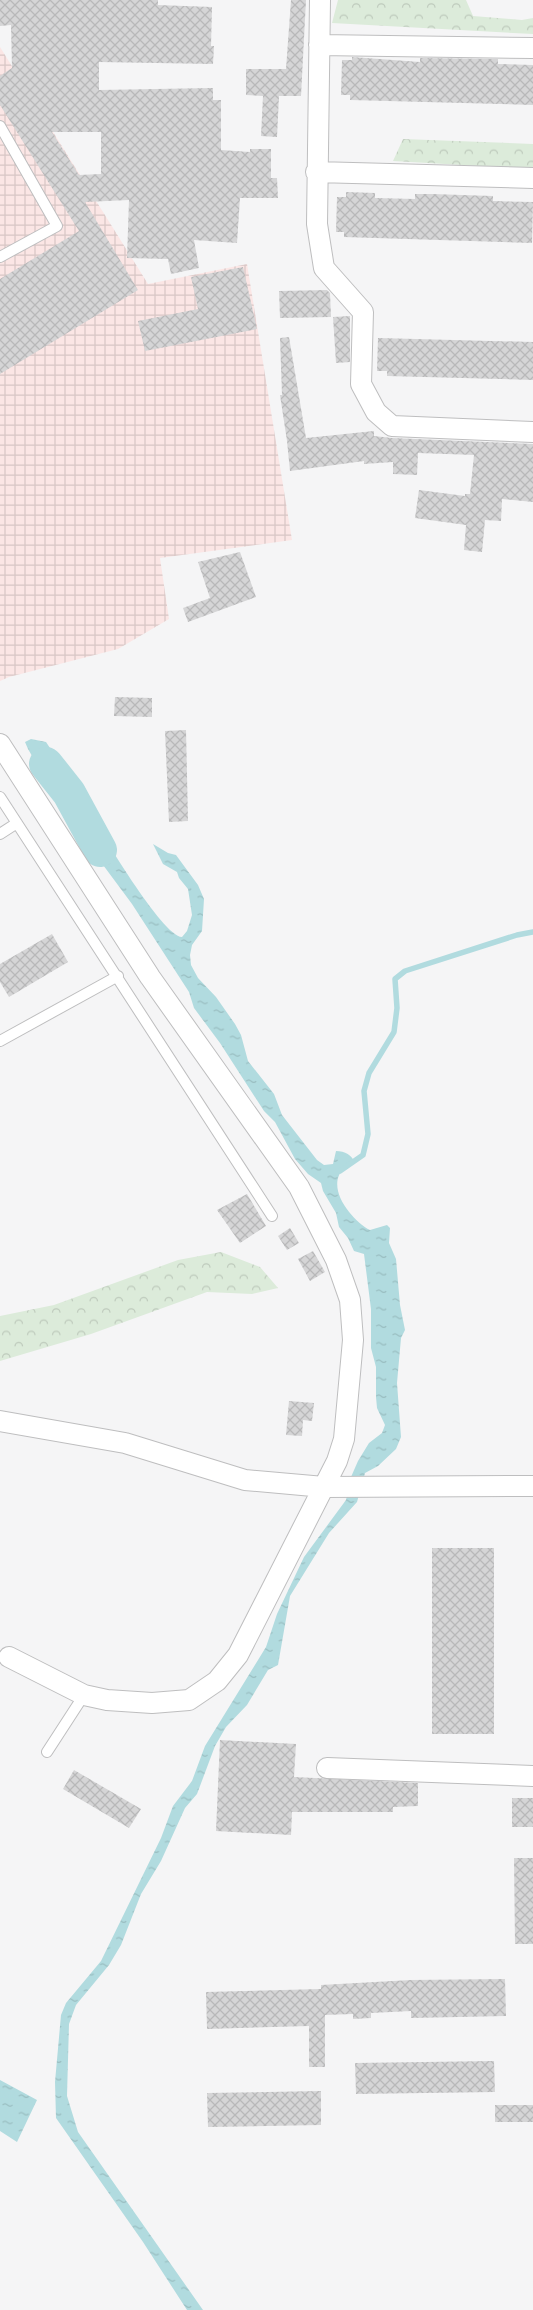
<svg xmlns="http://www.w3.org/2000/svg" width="533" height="2310" viewBox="0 0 533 2310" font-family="'Archivo Narrow',sans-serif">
<defs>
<pattern id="industrial-grid" width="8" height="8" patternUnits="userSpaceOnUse" patternTransform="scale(1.25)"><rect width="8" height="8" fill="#fbe6e5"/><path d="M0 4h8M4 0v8" fill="none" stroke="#d8c6c5"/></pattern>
<pattern id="forest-crowns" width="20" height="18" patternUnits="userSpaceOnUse" patternTransform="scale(1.25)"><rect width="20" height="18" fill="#dcebda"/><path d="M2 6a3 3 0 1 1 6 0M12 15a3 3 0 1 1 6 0" fill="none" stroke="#becabc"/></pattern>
<pattern id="water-ripples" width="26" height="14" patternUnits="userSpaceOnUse" patternTransform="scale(1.25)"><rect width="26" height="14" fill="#b1dbdf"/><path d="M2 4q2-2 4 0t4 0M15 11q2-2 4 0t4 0" fill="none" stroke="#99bdc0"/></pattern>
<pattern id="building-cross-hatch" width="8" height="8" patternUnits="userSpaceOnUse" patternTransform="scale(1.25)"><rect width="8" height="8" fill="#d5d5d6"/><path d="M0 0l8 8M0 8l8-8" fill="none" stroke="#b8b8b9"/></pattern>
</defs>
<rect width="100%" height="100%" fill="#f5f5f6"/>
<path fill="url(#industrial-grid)" d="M 0,47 L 148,284 L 247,264 L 292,540 L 160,558 L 169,619 L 118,649 L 9,677 L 0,681 Z"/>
<path fill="url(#forest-crowns)" d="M 338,0 L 466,0 L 473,16 L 522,20 L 533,18 L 533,34 L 332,23 Z
M 403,139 L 533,144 L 533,169 L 393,161 Z
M 221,1252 L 260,1267 L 278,1288 L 252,1294 L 207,1292 L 91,1334 L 0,1361 L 0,1316 L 54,1305 L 178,1260 Z"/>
<path fill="url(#water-ripples)" d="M 31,739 L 46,742 L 58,760 L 68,784 L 85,799 L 57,799 L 28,749 L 25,742 Z
M 65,809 L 88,809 C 99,830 163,937 182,937 L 187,931 L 192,915 L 188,889 L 179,878 L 177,872 L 163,864 L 153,844 L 168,853 L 176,855 L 198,885 L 204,899 L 202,931 L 192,945 L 190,955 L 191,965 L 198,978 L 216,997 L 235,1024 L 241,1035 L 248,1061 L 274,1094 L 282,1115 L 317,1160 L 324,1165 L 333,1164 L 336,1151 C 345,1151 352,1155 355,1163 C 351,1165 347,1166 344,1168 C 324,1188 353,1221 370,1230 L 387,1225 L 390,1228 L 389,1243 L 396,1259 L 400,1305 L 405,1330 L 401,1338 L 397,1383 L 401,1437 L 396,1449 L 378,1466 L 365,1473 L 357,1502 L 329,1533 L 290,1596 L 278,1665 L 268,1670 L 247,1705 L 226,1727 L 215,1746 L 197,1794 L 185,1808 L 161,1861 L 141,1894 L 121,1945 L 109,1965 L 76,2005 L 69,2024 L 67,2096 L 78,2132 L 203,2310 L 187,2310 L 143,2242 L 56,2118 L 55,2082 L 61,2015 L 66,2003 L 101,1961 L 161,1838 L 173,1806 L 192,1781 L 205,1746 L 266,1647 L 277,1614 L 304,1557 L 346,1500 L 351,1477 L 358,1461 L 369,1443 L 382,1433 L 385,1425 L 377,1408 L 376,1397 L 376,1367 L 371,1348 L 371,1309 L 364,1254 L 354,1251 L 348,1238 L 339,1227 L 336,1213 L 323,1191 L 321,1183 L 308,1174 L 295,1159 L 275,1122 L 264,1111 L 220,1043 L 194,1008 L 189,992 L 132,904 L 86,842 Z
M 0,2080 L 37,2100 L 17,2142 L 0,2131 Z"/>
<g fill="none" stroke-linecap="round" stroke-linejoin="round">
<path stroke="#b1dbdf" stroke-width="5.5" d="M 340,1171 L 363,1155 L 368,1134 L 364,1091 L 369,1073 L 394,1032 L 397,1008 L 395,979 L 405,971 L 517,935 L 533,932"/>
<path stroke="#b1dbdf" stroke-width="34" d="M 46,764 L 69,793 L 100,850"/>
</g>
<path fill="url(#building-cross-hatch)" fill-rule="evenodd" d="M 0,0 L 158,0 L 158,5 L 212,7 L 211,46 L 214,46 L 213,64 L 99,62 L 99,90 L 213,88 L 213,100 L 221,100 L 221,150 L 250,152 L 250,149 L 271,149 L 271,178 L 277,178 L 278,198 L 240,198 L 237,243 L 194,240 L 199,268 L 171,274 L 168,259 L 127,258 L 129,200 L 85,202 L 138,290 L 0,374 L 0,279 L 79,231 L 0,105 L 0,76 L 12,68 L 11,25 L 0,26 ZM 52,132 L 101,132 L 101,174 L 79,175 Z
M 291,0 L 306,0 L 301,96 L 279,96 L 277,137 L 261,136 L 263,96 L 246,95 L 246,69 L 286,69 Z
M 352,57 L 420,62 L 420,58 L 498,59 L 498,64 L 533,65 L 533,105 L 350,100 L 350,95 L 341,95 L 342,60 L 352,60 Z
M 346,192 L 375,193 L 375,198 L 415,199 L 415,194 L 432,194 L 493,196 L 493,201 L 533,202 L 532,243 L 344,237 L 344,232 L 336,232 L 337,197 L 346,197 Z
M 243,267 L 257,329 L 145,351 L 138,321 L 198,309 L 191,277 Z
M 327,290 L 330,293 L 331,317 L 280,318 L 279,291 Z
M 350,316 L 350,362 L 336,363 L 333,317 Z
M 289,337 L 306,438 L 374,431 L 374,436 L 392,438 L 533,444 L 533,502 L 502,499 L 501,521 L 485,520 L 482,552 L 464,550 L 466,525 L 415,518 L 419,490 L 465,496 L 465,494 L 470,494 L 474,455 L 418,453 L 417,475 L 393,474 L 393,462 L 364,464 L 364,461 L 290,471 L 287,441 L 280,395 L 282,395 L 280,338 Z
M 378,338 L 533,342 L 533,380 L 387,376 L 387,371 L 377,371 Z
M 240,552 L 256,597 L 188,622 L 183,608 L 210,598 L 198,562 Z
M 115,697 L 152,698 L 152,717 L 114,716 Z
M 186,730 L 188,821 L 169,822 L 165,731 Z
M 52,934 L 68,962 L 9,997 L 0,982 L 0,964 Z
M 247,1194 L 266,1226 L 240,1243 L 217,1210 Z
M 290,1228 L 299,1243 L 287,1250 L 278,1236 Z
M 313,1251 L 325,1272 L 310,1281 L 298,1259 Z
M 289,1401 L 314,1403 L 312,1421 L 303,1420 L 302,1436 L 286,1435 Z
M 432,1548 L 494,1548 L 494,1734 L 432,1734 Z
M 220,1740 L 296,1744 L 294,1777 L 418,1783 L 418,1806 L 393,1807 L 393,1812 L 292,1812 L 291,1835 L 216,1831 Z
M 74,1770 L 141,1809 L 129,1828 L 63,1789 Z
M 512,1798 L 533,1798 L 533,1827 L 512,1827 Z
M 514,1858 L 533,1858 L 533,1944 L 515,1944 Z
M 505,1979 L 506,2016 L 411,2018 L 411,2011 L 371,2013 L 371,2018 L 353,2019 L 353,2014 L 325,2015 L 325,2067 L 309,2067 L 309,2026 L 207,2029 L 206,1992 L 321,1989 L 321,1985 L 411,1980 Z
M 494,2061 L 495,2092 L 356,2094 L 355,2063 Z
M 321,2091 L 321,2125 L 208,2127 L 207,2093 Z
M 495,2105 L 533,2105 L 533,2122 L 495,2122 Z"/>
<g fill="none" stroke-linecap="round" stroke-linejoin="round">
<defs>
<path id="service" d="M 0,126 L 57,226 L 0,257
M 0,797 L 272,1216
M 0,834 L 17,823
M 0,1041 L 118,976
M 47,1752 L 84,1695"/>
<path id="minor" d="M 320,0 L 317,224 L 324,268 L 363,312 L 361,384 L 376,412 L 392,426 L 533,432
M 319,45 L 533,48
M 316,172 L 533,178
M 0,744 L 150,977 L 299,1187 L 336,1260 L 350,1300 L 353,1340 L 344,1439 L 337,1461 L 238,1655 L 217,1681 L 189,1700 L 152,1703 L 107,1700 L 84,1695 L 9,1657
M 0,1421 L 125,1443 L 245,1480 L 324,1487 L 533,1486
M 327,1768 L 533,1776"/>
</defs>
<use href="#service" stroke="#bebebf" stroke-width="12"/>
<use href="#minor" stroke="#bebebf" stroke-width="22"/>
<use href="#service" stroke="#fff" stroke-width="10"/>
<use href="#minor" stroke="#fff" stroke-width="20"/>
</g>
</svg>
